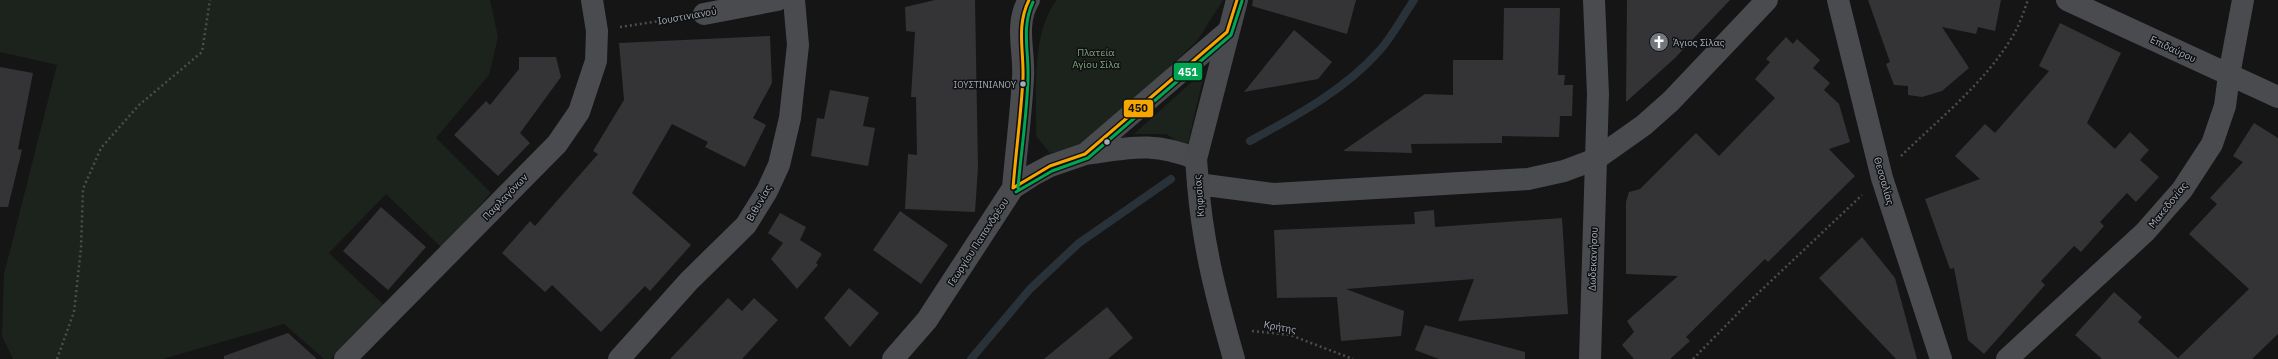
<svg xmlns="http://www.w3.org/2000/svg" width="2278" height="359" viewBox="0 0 2278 359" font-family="'IBM Plex Sans',sans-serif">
<rect width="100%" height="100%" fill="#151516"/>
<path fill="#1b231c" d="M 0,0 L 490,0 L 498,37 L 489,75 L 436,138 L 491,193 L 442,248 L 386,194 L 329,253 L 384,305 L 331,359 L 324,359 L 284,324 L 163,359 L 13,359 L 2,336 L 4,274 L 57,65 L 0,52 Z
M 1057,0 L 1223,0 L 1197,41 L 1112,121 L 1070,151 L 1050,153 L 1036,136 C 1037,95 1030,34 1057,0 Z
M 1205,70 L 1187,147 L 1166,134 L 1134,134 Z"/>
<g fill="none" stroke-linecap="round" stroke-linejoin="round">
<path stroke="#283238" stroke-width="8" d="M 1250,141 C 1296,116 1345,90 1380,50 C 1393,35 1403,16 1414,0
M 971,359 L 1030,289 L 1079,243 L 1171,179"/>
</g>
<path fill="#343437" d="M 935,0 L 975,0 L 978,167 L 975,212 L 905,209 L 908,154 L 917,155 L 916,97 L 911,97 L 915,32 L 906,31 L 905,7 Z
M 1253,0 L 1356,0 L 1347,34 L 1252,6 Z
M 1627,0 L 1730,0 L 1675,58 L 1626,102 Z
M 1868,0 L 2001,0 L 1995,31 L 1978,27 L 1976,34 L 1942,27 L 1969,68 L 1942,91 L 1922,97 L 1908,95 L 1908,86 L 1894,85 L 1886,64 L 1890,62 Z
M 1504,8 L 1560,8 L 1558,75 L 1565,75 L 1564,85 L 1573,85 L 1572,116 L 1560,116 L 1559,137 L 1502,136 L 1502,143 L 1411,144 L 1412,153 L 1343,151 L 1425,94 L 1453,95 L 1453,60 L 1503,60 Z
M 2060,23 L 2121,53 L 2087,123 L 2115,149 L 2130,132 L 2149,150 L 2140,160 L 2159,177 L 2136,202 L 2127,193 L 2100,222 L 2104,226 L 2081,252 L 2074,246 L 2041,281 L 2045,285 L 1984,354 L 1968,340 L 1954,268 L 1950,269 L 1925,199 L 1980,179 L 1955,156 L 1985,124 L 1995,133 L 2049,71 L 2039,66 Z
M 1294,30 L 1332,62 L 1318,79 L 1244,92 Z
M 770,36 L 772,83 L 753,118 L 766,125 L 745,167 L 705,147 L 708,142 L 672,124 L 632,193 L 691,245 L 650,291 L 645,286 L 601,332 L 552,285 L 545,292 L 502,253 L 530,221 L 535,226 L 598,154 L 593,151 L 624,100 L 619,43 Z
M 1786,37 L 1793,44 L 1797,39 L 1820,60 L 1813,68 L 1830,83 L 1824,90 L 1839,104 L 1850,142 L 1829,149 L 1855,176 L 1768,262 L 1765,259 L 1686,337 L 1690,341 L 1670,359 L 1634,359 L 1622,345 L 1634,332 L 1627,321 L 1678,276 L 1626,274 L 1626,202 L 1629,192 L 1640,189 L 1696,133 L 1719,156 L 1775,98 L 1755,79 L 1770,62 L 1766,59 Z
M 519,57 L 556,57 L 561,77 L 520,133 L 530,143 L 498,176 L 454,135 L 486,101 L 490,105 L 519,69 Z
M 0,67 L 33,73 L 18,149 L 22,150 L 8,207 L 0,207 Z
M 830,90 L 869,97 L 863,126 L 875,128 L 868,166 L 811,156 L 817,118 L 824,119 Z
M 2254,123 L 2278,138 L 2278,334 L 2252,359 L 2102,359 L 2075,335 L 2114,292 L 2142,317 L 2138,322 L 2178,358 L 2249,289 L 2189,234 L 2217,204 L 2210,198 L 2243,162 L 2233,156 Z
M 381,207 L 426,247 L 388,290 L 343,251 Z
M 1434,210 L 1435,227 L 1562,218 L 1568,314 L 1458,321 L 1474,279 L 1346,289 L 1404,311 L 1401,336 L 1341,341 L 1337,297 L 1277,298 L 1274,230 L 1415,224 L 1414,212 Z
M 900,211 L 948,245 L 921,284 L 873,250 Z
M 780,213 L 806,227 L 800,240 L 822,254 L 816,263 L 818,265 L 797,289 L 771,259 L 783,243 L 768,233 Z
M 1862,237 L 1895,278 L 1917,359 L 1896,359 L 1819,278 Z
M 849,288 L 879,313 L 850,347 L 824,318 Z
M 728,298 L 742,311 L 754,298 L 778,320 L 742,359 L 670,359 Z
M 1107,307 L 1133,338 L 1108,359 L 1044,359 Z
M 1425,325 L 1525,352 L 1525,359 L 1439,359 L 1415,350 Z
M 288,333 L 317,359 L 224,359 L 224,356 Z"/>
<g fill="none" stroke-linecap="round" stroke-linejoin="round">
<path stroke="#4b4d50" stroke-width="2.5" stroke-dasharray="2 3" stroke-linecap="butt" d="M 620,27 L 680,18
M 1901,156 C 1940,118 1986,82 2014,34 C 2020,23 2024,11 2028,0
M 1252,331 L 1290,335 L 1353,359
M 57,359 L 74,312 L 81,248 L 83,189 L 101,148 L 139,105 L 202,52 L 210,0
M 1693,359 L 1753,298 L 1862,195"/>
<path stroke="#494b4f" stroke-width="22" d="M 1594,0 L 1598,94 L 1596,159
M 1838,0 L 1882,178 L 1941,359"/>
<path stroke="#494b4f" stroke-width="22" d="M 2067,0 L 2278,97
M 704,14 L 777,0
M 345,359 L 557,144 L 579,112 L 596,61 L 597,31 L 592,0
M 619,359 L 689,281 L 746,225 L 767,191 L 779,165 L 790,118 L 798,45 L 794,0
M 1590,359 L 1596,159
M 2007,359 L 2145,232 L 2182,190 L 2212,144 L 2225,106 L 2229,75 L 2243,0"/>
<path stroke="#494b4f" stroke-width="22" d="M 1085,154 C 1129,148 1154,141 1196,159
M 1013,188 C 1016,152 1021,115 1023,78 C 1025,52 1014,24 1029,0
M 893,359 L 927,320 L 1013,188 L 1033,175 L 1050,166 L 1085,154 L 1227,32
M 1234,359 C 1217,299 1203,247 1198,184 L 1274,194 L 1528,179 L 1564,171 L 1596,159 L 1644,125 L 1671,101 L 1767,0"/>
<path stroke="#484a4d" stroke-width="22" d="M 1198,184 L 1196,159 L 1237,0"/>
<defs>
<path id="bus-1" d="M 1013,188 L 1050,166 L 1085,154 L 1227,32 L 1237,0
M 1013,188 C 1016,151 1021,115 1023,78 C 1024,51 1016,26 1029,0"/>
<path id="bus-2" d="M 1018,188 C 1021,152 1027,115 1028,78 C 1029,52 1021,27 1033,2
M 1016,192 L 1052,171 L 1088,158 L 1231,35 L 1242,1"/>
</defs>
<use href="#bus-1" stroke="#0f1012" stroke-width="6"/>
<use href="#bus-2" stroke="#0f1012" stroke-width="6"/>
<use href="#bus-1" stroke="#f7a600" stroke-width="3"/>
<use href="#bus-2" stroke="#00a651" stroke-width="3"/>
</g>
<defs>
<symbol id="church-disc" viewBox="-11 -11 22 22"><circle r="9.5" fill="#73787f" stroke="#0f1012"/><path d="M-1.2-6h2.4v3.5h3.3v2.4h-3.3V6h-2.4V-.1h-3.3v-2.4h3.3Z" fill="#fff"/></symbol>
</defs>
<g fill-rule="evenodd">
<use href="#church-disc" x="1648" y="31" width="22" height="22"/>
</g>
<g fill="#a6adb7" stroke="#0f1012" stroke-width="1.5">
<circle cx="1023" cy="84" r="3.5"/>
<circle cx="1107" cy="142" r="3.5"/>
</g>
<g text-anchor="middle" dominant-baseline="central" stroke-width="3" stroke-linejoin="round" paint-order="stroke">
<g font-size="9" fill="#a6adb7" stroke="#0f1012" text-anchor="end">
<text x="1016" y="84">ΙΟΥΣΤΙΝΙΑΝΟΥ</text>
</g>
<g font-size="10" fill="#a6adb7" stroke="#0f1012">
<text transform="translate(687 16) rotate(-10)">Ιουστινιανού</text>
<text transform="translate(2173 49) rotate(25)">Επιδαύρου</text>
<text transform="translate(1884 181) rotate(74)">Θεσσαλίας</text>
<text transform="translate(1199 196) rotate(-95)">Κηφισίας</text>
<text transform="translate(505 197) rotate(-46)">Παφλαγόνων</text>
<text transform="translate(759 203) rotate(-60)">Βιθυνίας</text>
<text transform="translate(2168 205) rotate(-51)">Μακεδονίας</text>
<text transform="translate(978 242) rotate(-57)">Γεωργίου Παπανδρέου</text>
<text transform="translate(1593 259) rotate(-88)">Δωδεκανήσου</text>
<text transform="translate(1280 327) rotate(10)">Κρήτης</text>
</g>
<g font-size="10" fill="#a6adb7" stroke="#0f1012" text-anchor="start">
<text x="1673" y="42">Άγιος Σίλας</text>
</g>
<g font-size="10" fill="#7ea47b" stroke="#0f1012">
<text x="1096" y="52">Πλατεία<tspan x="1096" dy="12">Αγίου Σίλα</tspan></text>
</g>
</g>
<g stroke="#0f1012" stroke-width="1.5">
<rect x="1173" y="62" width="30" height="19" rx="4" fill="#00a651"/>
<rect x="1123" y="99" width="31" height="19" rx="4" fill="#f7a600"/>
</g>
<g font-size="11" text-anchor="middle" font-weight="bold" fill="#fff">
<text x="1188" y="76">451</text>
</g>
<g font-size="11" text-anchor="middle" font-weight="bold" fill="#111">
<text x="1138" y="112">450</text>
</g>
</svg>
